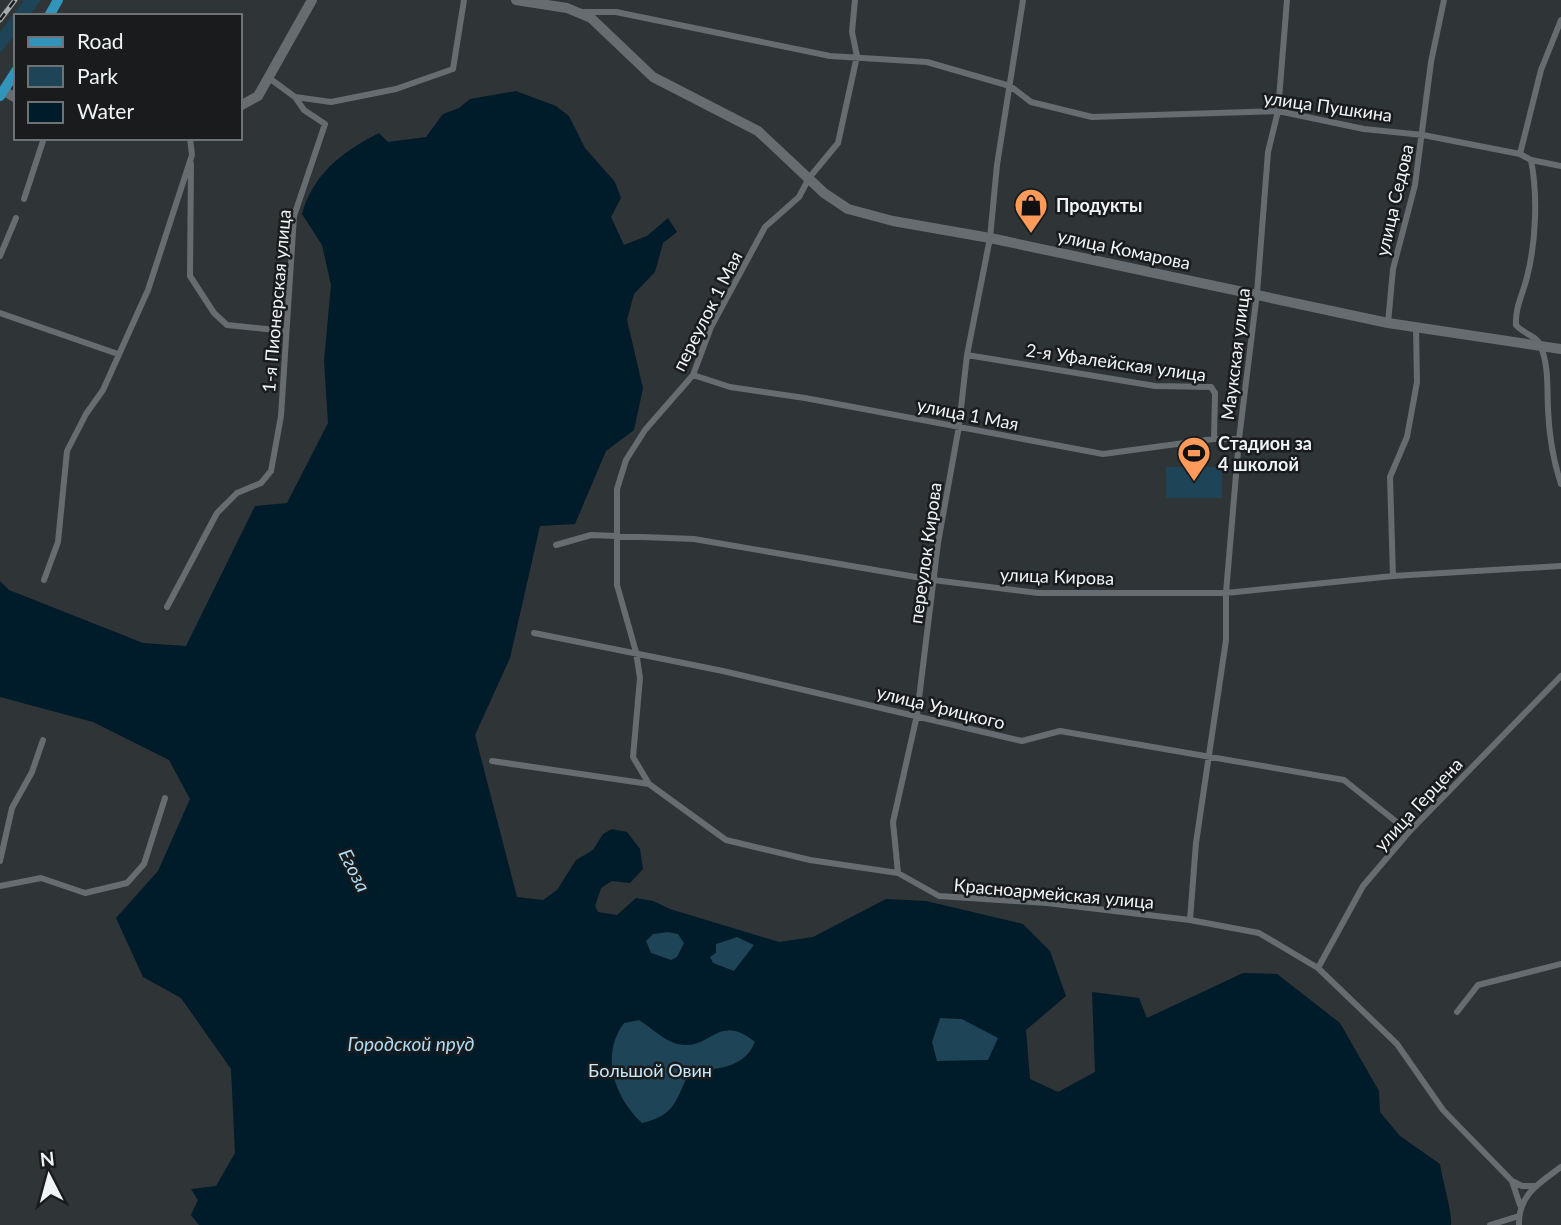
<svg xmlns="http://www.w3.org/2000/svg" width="1561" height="1225" viewBox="0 0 1561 1225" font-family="Lato,sans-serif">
<rect width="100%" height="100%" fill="#2f3437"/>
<path fill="#1d4457" d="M 24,0 L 41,0 L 29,16 L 16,16 L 16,33 L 0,53 L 0,32 Z
M 1166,467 L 1222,467 L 1222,498 L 1166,498 Z
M 668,932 L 678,934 L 685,942 L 677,957 L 671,960 L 651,953 L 646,941 L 653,934 Z
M 738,937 L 754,945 L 734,971 L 713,963 L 710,957 L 716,944 Z
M 940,1018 L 962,1019 L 999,1038 L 988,1060 L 937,1061 L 932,1042 Z
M 639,1020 C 649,1026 666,1042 677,1044 C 712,1048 718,1014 755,1041 C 745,1068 717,1069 691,1071 C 675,1098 678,1115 642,1123 C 614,1097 600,1055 624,1023 Z"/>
<path fill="#001b29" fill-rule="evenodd" d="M 516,91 L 556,106 L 569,116 L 585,148 L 615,182 L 621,198 L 611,217 L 624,245 L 647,236 L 668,218 L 677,232 L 663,243 L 655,272 L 634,294 L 627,320 L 643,388 L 634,430 L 606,451 L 575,524 L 540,526 L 510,658 L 475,735 L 517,897 L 543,900 L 557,890 L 576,860 L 593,850 L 603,834 L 612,829 L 627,832 L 640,849 L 643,869 L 630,883 L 612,881 L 601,888 L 595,906 L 598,912 L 617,915 L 636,898 L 653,901 L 670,909 L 779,942 L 813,937 L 886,899 L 926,901 L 1023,924 L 1050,951 L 1066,996 L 1026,1030 L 1030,1079 L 1058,1092 L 1095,1072 L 1092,992 L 1139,998 L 1147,1018 L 1243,973 L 1277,974 L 1340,1023 L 1379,1091 L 1380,1112 L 1400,1136 L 1440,1164 C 1442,1179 1453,1215 1451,1225 L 199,1225 L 191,1215 L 198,1200 L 191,1189 L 216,1186 L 235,1153 L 231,1069 L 181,998 L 143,977 L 116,918 L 158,871 L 190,799 L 169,760 L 93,722 L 0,697 L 0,581 L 9,590 L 143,643 L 186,646 L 255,506 L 287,503 L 328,423 L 324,361 L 331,285 L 322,245 L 302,214 C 313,174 343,151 379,133 L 388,142 L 426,137 L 443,114 L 459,108 L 470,99 ZM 668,932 L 678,934 L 684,943 L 677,957 L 671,960 L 651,953 L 646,941 L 653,934 ZM 737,937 L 754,945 L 734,971 L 713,963 L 710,957 L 716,953 L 716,944 ZM 940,1018 L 962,1019 L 998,1038 L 988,1060 L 937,1061 L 932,1042 ZM 639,1020 C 650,1027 665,1041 678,1044 C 710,1052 718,1011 755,1042 C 745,1068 717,1070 691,1070 C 675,1098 678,1115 642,1123 C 614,1097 600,1055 624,1023 Z"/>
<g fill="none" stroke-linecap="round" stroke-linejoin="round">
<path stroke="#666c6f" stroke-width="6" d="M 580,12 L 616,12 L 830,56 L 927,62 L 1010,86 L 1031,102 L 1092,117 L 1278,111 L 1364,129 L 1423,135 L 1520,154 L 1531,160 L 1561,166
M 269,78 L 295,97
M 1520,154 L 1541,70 L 1561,20
M 1531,160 C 1538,195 1536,242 1527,277 C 1523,294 1515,307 1516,325 C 1523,334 1536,335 1540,345 C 1549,364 1547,389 1548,409 C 1549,435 1553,460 1561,484
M 191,164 L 190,276 L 214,313 L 227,325 L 285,331
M 24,199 L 44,138
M 0,256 L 16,218
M 0,313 L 118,354
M 1388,323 L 1393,269 L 1415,185 L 1431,62 L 1444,0
M 967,355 L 1155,386 L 1211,387 L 1215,393 L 1214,439
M 693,375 L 730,387 L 805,398 L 1103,454 L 1214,439 L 1239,439
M 556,545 L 591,535 L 694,539 L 933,580 L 1038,593 L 1226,593 L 1393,576 L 1561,566
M 1393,576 L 1390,477 L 1407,437 L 1417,382 L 1416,328
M 44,580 L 58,542 L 67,451 L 86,414 L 103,390 L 148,290 L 192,155 L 190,138
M 167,607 L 217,513 L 237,493 L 261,483 L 271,471 L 281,416 L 294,216 L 325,124 L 304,110 L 295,97 L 331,102 L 396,89 L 453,69 L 464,0
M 534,633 L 723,671 L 1022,741 L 1060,731 L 1344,780 L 1409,832
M 492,761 L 649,784 L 726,840 L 810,860 L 898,873 L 939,896 L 1047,903 L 1190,920 L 1259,933 L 1318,968 L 1397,1044 L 1443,1110 L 1512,1181 L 1520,1205
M 649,784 L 633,757 L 640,678 L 636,652 L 617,585 L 617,489 L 626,460 L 645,430 L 693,375 L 711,327 L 765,227 L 799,197 L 809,178 L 838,143 L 857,56 L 852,32 L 855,0
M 0,861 L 12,808 L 32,772 L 43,740
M 898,873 L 893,822 L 917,715 L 938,543 L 959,426 L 967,355 L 990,238 L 997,165 L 1023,0
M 0,886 L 41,878 L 85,893 L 127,883 L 144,864 L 165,798
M 1190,920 L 1196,843 L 1226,640 L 1226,593 L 1239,439 L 1257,293 L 1268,152 L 1278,111 L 1287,0
M 1318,968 L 1363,886 L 1409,832 L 1561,676
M 1457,1012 L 1478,985 L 1561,964
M 1512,1181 L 1522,1186 L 1536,1186
M 1490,1225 L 1519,1216
M 1519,1225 C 1518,1195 1539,1183 1561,1167"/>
<path stroke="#666c6f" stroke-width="10" d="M 516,0 L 567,8 L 591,18 L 653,77 L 758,131 L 824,193 L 848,209 L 893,221 L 990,238 L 1388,323 L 1561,349
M 4,91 L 16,98
M 240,106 L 258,96 L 312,0"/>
<path stroke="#3294b9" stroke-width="10" d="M 49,16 L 58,0
M 0,96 L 16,71"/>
<defs>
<path id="rail" d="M 0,20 L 15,0"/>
</defs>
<use href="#rail" stroke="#a8abae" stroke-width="5"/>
<use href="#rail" stroke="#191b1d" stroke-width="2.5" stroke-dasharray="8" stroke-linecap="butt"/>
</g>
<defs>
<symbol id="shop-pin" viewBox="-11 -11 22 30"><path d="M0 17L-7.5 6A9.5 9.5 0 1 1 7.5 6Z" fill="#ff9b5a" stroke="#191b1d"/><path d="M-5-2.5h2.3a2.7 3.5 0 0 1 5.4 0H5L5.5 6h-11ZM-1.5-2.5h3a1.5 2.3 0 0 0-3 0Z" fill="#111"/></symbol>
<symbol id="stadium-pin" viewBox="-11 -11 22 30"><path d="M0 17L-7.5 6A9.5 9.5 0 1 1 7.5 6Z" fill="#ff9b5a" stroke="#191b1d"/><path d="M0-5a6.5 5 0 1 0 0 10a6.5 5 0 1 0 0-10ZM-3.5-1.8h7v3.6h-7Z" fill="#111"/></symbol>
</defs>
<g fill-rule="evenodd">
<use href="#shop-pin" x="1012" y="186" width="38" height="52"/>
<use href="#stadium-pin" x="1175" y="434" width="38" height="52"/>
</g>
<g text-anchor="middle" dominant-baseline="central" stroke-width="5" stroke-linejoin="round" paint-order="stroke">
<g font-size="18" fill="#f1f4f6" stroke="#191b1d">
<text transform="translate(1328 106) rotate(8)">улица Пушкина</text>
<text transform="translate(1394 200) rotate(-77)">улица Седова</text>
<text transform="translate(1124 249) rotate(12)">улица Комарова</text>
<text transform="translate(276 301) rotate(-85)">1-я Пионерская улица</text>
<text transform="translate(707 311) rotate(-63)">переулок 1 Мая</text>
<text transform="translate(1235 354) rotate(-83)">Маукская улица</text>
<text transform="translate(1116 362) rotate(8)">2-я Уфалейская улица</text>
<text transform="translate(968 414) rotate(11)">улица 1 Мая</text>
<text transform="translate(925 553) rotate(-82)">переулок Кирова</text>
<text transform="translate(1057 576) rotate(2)">улица Кирова</text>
<text transform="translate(941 707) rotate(14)">улица Урицкого</text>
<text transform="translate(1418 804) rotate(-47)">улица Герцена</text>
<text transform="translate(1054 893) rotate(5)">Красноармейская улица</text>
</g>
<g font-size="18" font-weight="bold" fill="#f1f4f6" stroke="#191b1d" text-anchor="start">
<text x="1056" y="205">Продукты</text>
<text x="1218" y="443">Стадион за<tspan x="1218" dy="21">4 школой</tspan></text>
</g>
<g font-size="18" fill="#c8e8f9" stroke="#191b1d">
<text x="650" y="1070">Большой Овин</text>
</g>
<g font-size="19" font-style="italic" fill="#adddf7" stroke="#191b1d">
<text transform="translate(355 870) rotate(63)">Егоза</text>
<text x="411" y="1043">Городской пруд</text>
</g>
</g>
<rect x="14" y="14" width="228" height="126" fill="#191b1d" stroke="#6f7274" stroke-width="2"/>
<rect x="28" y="37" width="35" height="10" fill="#3294b9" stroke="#6f7274" stroke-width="2"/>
<text x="77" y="49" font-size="21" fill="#f1f4f6">Road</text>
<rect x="28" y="66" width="35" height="21" fill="#1d4457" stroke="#6f7274" stroke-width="2"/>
<text x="77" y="84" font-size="21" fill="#f1f4f6">Park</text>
<rect x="28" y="102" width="35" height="21" fill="#001b29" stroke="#6f7274" stroke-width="2"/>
<text x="77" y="119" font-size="21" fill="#f1f4f6">Water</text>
<g transform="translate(49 1176) rotate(354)" stroke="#191b1d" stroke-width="5" paint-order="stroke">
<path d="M0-5L12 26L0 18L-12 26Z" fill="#f1f4f6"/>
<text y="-10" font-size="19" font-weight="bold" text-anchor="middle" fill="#f1f4f6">N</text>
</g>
</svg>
